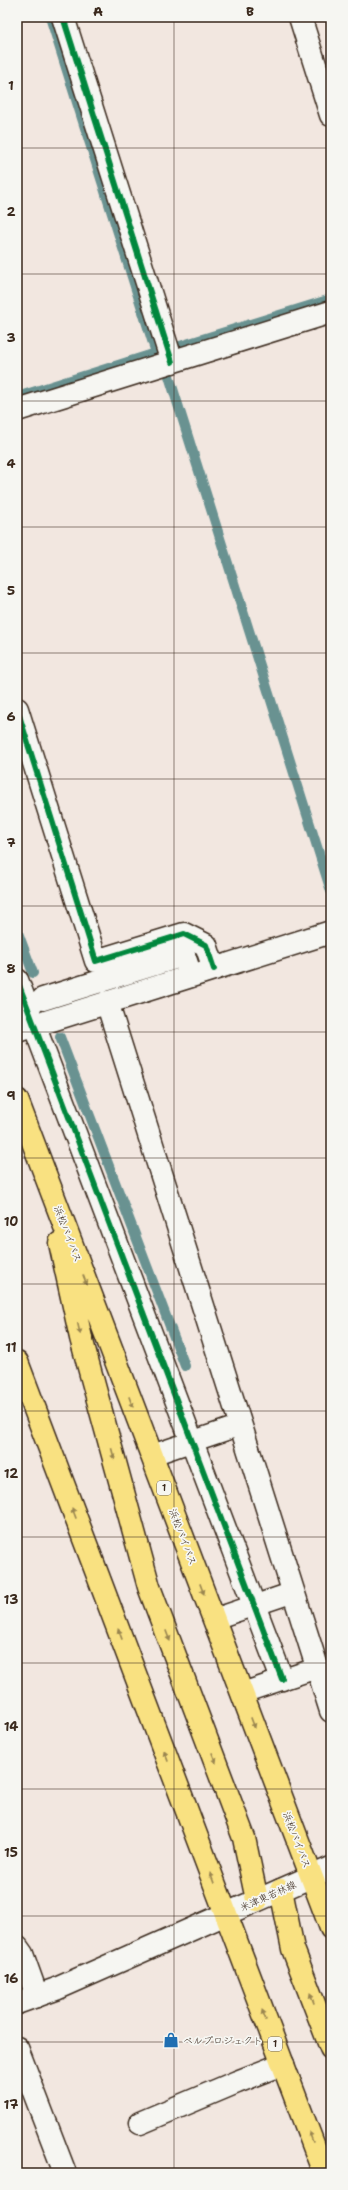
<svg xmlns="http://www.w3.org/2000/svg" width="348" height="2190" viewBox="0 0 348 2190" font-family="'Shantell Sans','Klee One',sans-serif">
<rect width="100%" height="100%" fill="#f2e7e0"/>
<filter id="ink" filterUnits="userSpaceOnUse"><feTurbulence type="fractalNoise" baseFrequency=".025" numOctaves="2"/><feDisplacementMap in="SourceGraphic" scale="8" xChannelSelector="R" yChannelSelector="G"/><feConvolveMatrix kernelMatrix="1 2 1 2 8 2 1 2 1" color-interpolation-filters="sRGB"/></filter>
<g filter="url(#ink)">
<g fill="none" stroke-linecap="round" stroke-linejoin="round">
<path stroke="#699291" stroke-width="10" d="M 180,346 L 331,299
M 169,376 L 331,891
M 17,397 L 156,353 L 50,17
M 17,930 L 33,973
M 60,1037 L 185,1366"/>
<defs>
<path id="service" d="M 152,1455 L 241,1425
M 214,1619 L 294,1592
M 242,1693 L 317,1668"/>
<path id="minor" d="M 63,17 L 172,362
M 300,17 L 331,115
M 17,410 L 331,312
M 17,709 L 96,961 L 184,934 L 206,945 L 214,969
M 17,980 L 282,1679
M 43,999 L 184,955 L 191,976
M 107,1002 L 331,1711
M 17,1031 L 331,932
M 17,1947 L 22,1954 L 37,1996
M 17,2048 L 65,2173
M 140,2123 L 237,2082 L 283,2064"/>
<path id="tertiary" d="M 17,2003 L 56,1989 L 226,1914"/>
<path id="secondary" d="M 226,1914 L 331,1868"/>
<path id="trunk" d="M 17,1100 L 331,1928
M 60,1243 L 81,1338 L 149,1587 L 244,1838 L 257,1900
M 17,1362 L 324,2173
M 281,1890 L 293,1949 L 331,2048"/>
</defs>
<use href="#service" stroke="#3b2a1e" stroke-width="23"/>
<use href="#minor" stroke="#3b2a1e" stroke-width="25"/>
<use href="#tertiary" stroke="#3b2a1e" stroke-width="25"/>
<use href="#secondary" stroke="#3b2a1e" stroke-width="25"/>
<use href="#trunk" stroke="#3b2a1e" stroke-width="25"/>
<use href="#service" stroke="#f6f6f2" stroke-width="20"/>
<use href="#minor" stroke="#f6f6f2" stroke-width="22"/>
<use href="#tertiary" stroke="#f6f6f2" stroke-width="22"/>
<use href="#secondary" stroke="#f6f6f2" stroke-width="22"/>
<use href="#trunk" stroke="#f9e181" stroke-width="22"/>
<defs>
<path id="cycleway" d="M 63,17 L 172,362
M 17,709 L 96,961 L 184,934 L 206,945 L 214,969
M 17,980 L 282,1679"/>
</defs>
<use href="#cycleway" stroke="#f6f6f2" stroke-width="8"/>
<use href="#cycleway" stroke="#00873e" stroke-width="6"/>
</g>
<defs><path id="oneway-solid" d="M-6-.8H1V-3.2L6.5 0L1 3.2V.8H-6Z"/></defs>
<g fill="#9a8650">
<use href="#oneway-solid" transform="translate(85 1280) rotate(69)"/>
<use href="#oneway-solid" transform="translate(79 1329) rotate(77)"/>
<use href="#oneway-solid" transform="translate(131 1402) rotate(69)"/>
<use href="#oneway-solid" transform="translate(113 1454) rotate(75)"/>
<use href="#oneway-solid" transform="translate(74 1513) rotate(-111)"/>
<use href="#oneway-solid" transform="translate(202 1589) rotate(69)"/>
<use href="#oneway-solid" transform="translate(120 1634) rotate(-111)"/>
<use href="#oneway-solid" transform="translate(168 1636) rotate(69)"/>
<use href="#oneway-solid" transform="translate(253 1723) rotate(69)"/>
<use href="#oneway-solid" transform="translate(166 1756) rotate(-111)"/>
<use href="#oneway-solid" transform="translate(214 1758) rotate(69)"/>
<use href="#oneway-solid" transform="translate(212 1878) rotate(-111)"/>
<use href="#oneway-solid" transform="translate(312 1998) rotate(-111)"/>
<use href="#oneway-solid" transform="translate(264 2015) rotate(-111)"/>
<use href="#oneway-solid" transform="translate(311 2137) rotate(-111)"/>
</g>
</g>
<path fill="none" stroke="#3b2a1e" stroke-width="1" stroke-opacity="0.55" d="M 174,17 L 174,2173M 17,148 L 331,148M 17,274 L 331,274M 17,401 L 331,401M 17,527 L 331,527M 17,653 L 331,653M 17,779 L 331,779M 17,906 L 331,906M 17,1032 L 331,1032M 17,1158 L 331,1158M 17,1284 L 331,1284M 17,1411 L 331,1411M 17,1537 L 331,1537M 17,1663 L 331,1663M 17,1789 L 331,1789M 17,1916 L 331,1916M 17,2042 L 331,2042"/>
<defs>
<symbol id="shop-bare" viewBox="-9 -9 18 18"><path d="M-5-2.5h2.3a2.7 3.5 0 0 1 5.4 0H5L5.5 6h-11ZM-1.5-2.5h3a1.5 2.3 0 0 0-3 0Z" fill="#1f6fb2" stroke="#f6f6f2" stroke-width="2.5" paint-order="stroke"/></symbol>
</defs>
<g fill-rule="evenodd">
<use href="#shop-bare" x="160" y="2029" width="22" height="22"/>
</g>
<g text-anchor="middle" dominant-baseline="central" stroke-width="3.5" stroke-linejoin="round" paint-order="stroke">
<g fill="#f6f6f2" stroke="#73675e" stroke-width="1">
<rect x="157" y="1481" width="14" height="14" rx="3"/>
<rect x="268" y="2037" width="14" height="14" rx="3"/>
</g>
<g font-size="9" font-weight="bold" fill="#3b2a1e">
<text x="164" y="1488">1</text>
<text x="275" y="2044">1</text>
</g>
<g font-size="10" fill="#3b2a1e" stroke="#f6f6f2">
<text transform="translate(68 1234) rotate(69)">浜松バイパス</text>
<text transform="translate(183 1537) rotate(69)">浜松バイパス</text>
<text transform="translate(297 1840) rotate(69)">浜松バイパス</text>
<text transform="translate(268 1896) rotate(-24)">米津東若林線</text>
</g>
<g font-size="10" fill="#3b2a1e" stroke="#f6f6f2" text-anchor="start">
<text x="183" y="2040">ベルプロジェクト</text>
</g>
</g>
<rect width="348" height="2190" fill="none" stroke="#f6f6f2" stroke-width="44"/>
<rect x="22" y="22" width="304" height="2146" fill="none" stroke="#3b2a1e" stroke-width="1.5"/>
<g font-size="13" text-anchor="middle" font-weight="bold" fill="#3b2a1e">
<text x="98" y="16">A</text>
<text x="250" y="16">B</text>
<text x="11" y="90">1</text>
<text x="11" y="216">2</text>
<text x="11" y="342">3</text>
<text x="11" y="468">4</text>
<text x="11" y="595">5</text>
<text x="11" y="721">6</text>
<text x="11" y="847">7</text>
<text x="11" y="973">8</text>
<text x="11" y="1100">9</text>
<text x="11" y="1226">10</text>
<text x="11" y="1352">11</text>
<text x="11" y="1478">12</text>
<text x="11" y="1604">13</text>
<text x="11" y="1731">14</text>
<text x="11" y="1857">15</text>
<text x="11" y="1983">16</text>
<text x="11" y="2109">17</text>
</g>
</svg>
